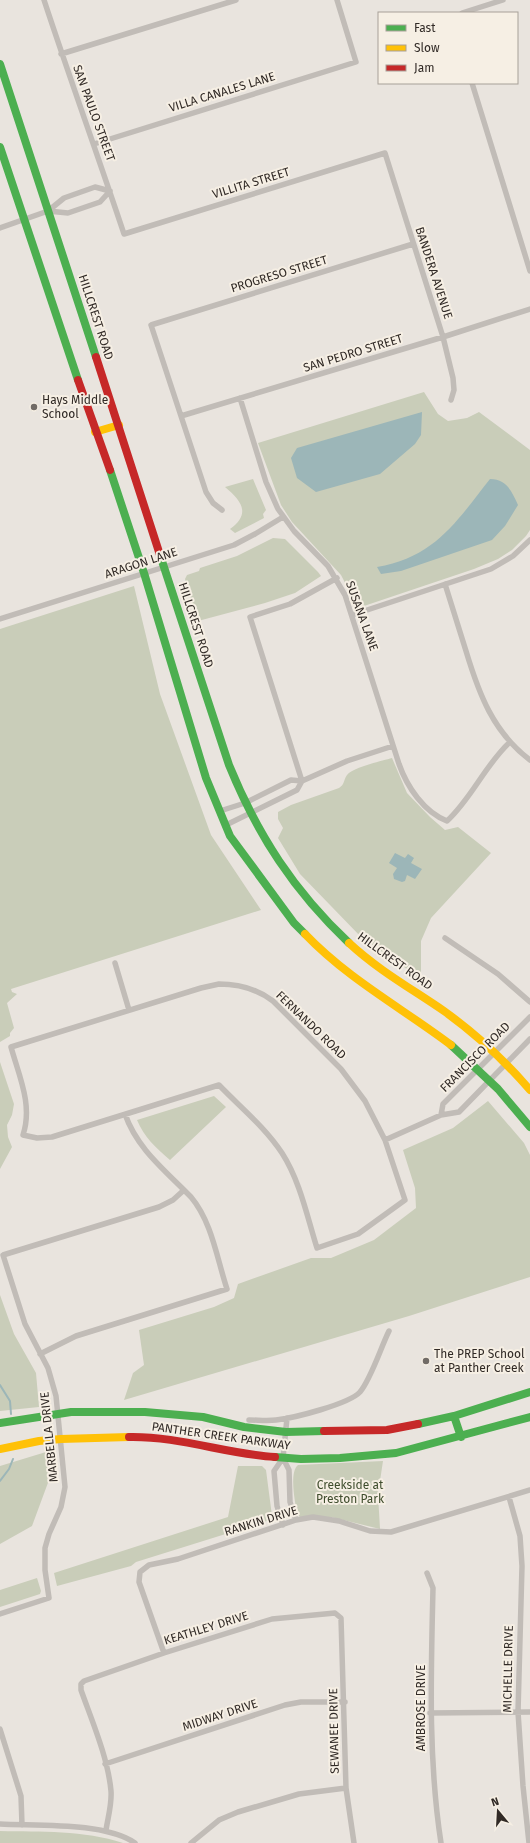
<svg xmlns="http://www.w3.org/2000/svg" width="530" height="1843" viewBox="0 0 530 1843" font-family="'Fira Sans',sans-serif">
<rect width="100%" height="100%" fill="#e9e4de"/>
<path fill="#c9cdb9" d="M 424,392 L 438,414 L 448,421 L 467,418 L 479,412 L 530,450 L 530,530 L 526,536 L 512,550 L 498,559 L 474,569 L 358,608 L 341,575 L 292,522 L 281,505 L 258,443 Z
M 253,479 L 266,510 L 263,514 L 264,518 L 235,533 L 230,529 C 251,514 242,501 225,487 Z
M 273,538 L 285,539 L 318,572 L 321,576 L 295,593 L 265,603 L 198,621 L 185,579 L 187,575 L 199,571 L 200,568 L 237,556 Z
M 134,586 L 160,694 L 211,835 L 261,910 L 11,989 L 12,992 L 17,994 L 7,1003 L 14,1028 L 10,1033 L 10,1036 L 0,1042 L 0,629 Z
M 392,758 L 407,793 L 430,817 L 445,830 L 458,827 L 491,853 L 431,918 L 421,941 L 421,981 L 407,969 L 361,937 L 300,874 L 278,838 L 283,828 L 278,819 L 278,812 L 291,805 L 339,788 C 345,784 343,781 347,775 C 353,767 382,761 392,758 Z
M 0,1062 L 14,1104 L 12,1115 L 7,1125 L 8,1137 L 12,1147 L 0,1169 Z
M 214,1096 L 226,1107 L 170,1160 C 156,1148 144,1137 137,1120 Z
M 488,1101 L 524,1143 L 530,1155 L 530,1277 L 409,1316 L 124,1400 L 133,1373 L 144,1365 L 139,1330 L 214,1307 L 234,1298 L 238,1284 L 311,1258 L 331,1258 L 374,1240 L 416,1208 L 415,1188 L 403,1150 L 453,1128 Z
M 0,1295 L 14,1334 L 36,1373 L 39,1407 L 0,1411 Z
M 46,1452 L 49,1480 L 32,1526 L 0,1544 L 0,1466 Z
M 383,1461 L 378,1494 L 380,1529 L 331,1517 L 300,1517 L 297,1513 C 295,1502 289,1472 298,1465 Z
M 238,1466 L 262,1466 L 266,1470 L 272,1516 L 270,1520 L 136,1562 L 131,1566 L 57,1586 L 54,1573 L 228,1517 Z
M 37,1578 L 41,1591 L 40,1594 L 0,1607 L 0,1590 Z
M 0,1831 C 40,1832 84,1830 123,1843 L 0,1843 Z"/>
<path fill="#9cb6b8" d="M 422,412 L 421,435 L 415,444 L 380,474 L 316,492 L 297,478 L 291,458 L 297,448 Z
M 490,479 C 507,479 512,492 518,505 L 505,526 L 492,540 L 401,571 L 381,574 L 377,567 C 435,557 456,522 490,479 Z
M 395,853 L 405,858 L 408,854 L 414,858 L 411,863 L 422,869 L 415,879 L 407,875 L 405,881 L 402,882 L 394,879 L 393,874 L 397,868 L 389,863 Z"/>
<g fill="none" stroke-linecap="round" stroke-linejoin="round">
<path stroke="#9cb6b8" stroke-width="2" d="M 0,1385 L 10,1401 L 11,1414
M 0,1481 L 9,1469 L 13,1459"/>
<path stroke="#c1bcb7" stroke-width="5.5" d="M 44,0 C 70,79 98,156 124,234 L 385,153 L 443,337 L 453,378 L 454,390 L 451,400
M 462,13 L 503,0
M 61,54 L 236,0
M 472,83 L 530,271
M 94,144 L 356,62 L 337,0
M 48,211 L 68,213 L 100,202 L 110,191
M 0,228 L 48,211 L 64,198 L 95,187 L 110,191
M 240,398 L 266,482 L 278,509 L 294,531 L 328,566 L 345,595 L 399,764 C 407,787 424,812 447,821 C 472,798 485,765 510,742
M 181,416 L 443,337 L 530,309
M 222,510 L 213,503 L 206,492 L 151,325 L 413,244
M 445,584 C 452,607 459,629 466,651 C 479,694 493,732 530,760
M 352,615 L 491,569 L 513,556 L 530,540
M 0,619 L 234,545 L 255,534 L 283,517
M 302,781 L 250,617 L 290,604 L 337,578
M 220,811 L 245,803 L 291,780 L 302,781 L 347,761 L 393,746
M 226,825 L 297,790 L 302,781
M 445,938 L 498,974 L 530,1002
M 115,963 L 129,1010
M 219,984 C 239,984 257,989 273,1001 L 341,1069 L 365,1101 L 385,1140 L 405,1200 L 358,1234 L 317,1248 C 307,1216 300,1181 282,1153 C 265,1127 240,1107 219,1085 L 52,1137 L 37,1138 L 23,1135 C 33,1105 19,1076 11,1047 L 201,988 Z
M 441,1115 L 443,1104 L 530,1017
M 385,1140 L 441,1115 L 459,1112 L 530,1039
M 40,1354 L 76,1336 L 227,1289 C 217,1259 212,1222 191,1197 C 166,1171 137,1149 125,1114
M 249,1420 C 258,1420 267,1421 276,1420 C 294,1418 349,1404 360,1392 C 371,1379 381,1347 389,1331
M 283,1458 L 289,1470 L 290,1502 L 296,1520
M 509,1497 L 520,1536 L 522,1566 L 518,1712 L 523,1786 L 529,1843
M 283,1525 L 277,1506 L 274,1471 L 283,1458 L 287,1418
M 427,1573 L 433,1588 C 431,1674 428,1758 441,1843
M 0,1614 L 49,1598 L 45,1570 L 45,1548 L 49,1534 L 61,1507 L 65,1487 L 56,1396 L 48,1368 L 25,1324 L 3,1255 L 159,1207 L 173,1200 L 184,1190
M 164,1653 L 139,1582 L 140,1572 L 149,1565 L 178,1559 L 296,1520 L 313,1517 L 339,1521 L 370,1531 L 391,1532 L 530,1490
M 430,1713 L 530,1712
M 0,1729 L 21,1796 L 22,1825
M 105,1764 L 285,1705 L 301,1702 L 345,1702
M 0,1824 C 38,1826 104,1822 135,1843
M 106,1830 C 108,1817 112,1804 111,1791 C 108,1758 92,1721 81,1690 L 81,1684 L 84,1681 L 164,1653 L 272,1619 L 335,1613 L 341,1618 L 346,1788 L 354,1843
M 191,1843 L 219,1820 L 238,1812 L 299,1794 L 346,1788"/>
<path stroke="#4caf50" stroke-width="8" d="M 0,64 L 96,357
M 0,147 L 78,380
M 110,470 L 144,573 L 206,778 L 230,836 L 294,923 L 305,934
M 160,555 L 229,765 C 258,836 294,891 349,943
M 451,1045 L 498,1089 L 530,1127
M 454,1416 L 461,1437
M 0,1423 L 71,1412 L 145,1412 L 203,1417 L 244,1427 L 286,1432 L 324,1431
M 418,1424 L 454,1416 L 530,1392
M 275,1457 L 301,1459 L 340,1458 L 396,1453 L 530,1417"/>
<path stroke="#ffc107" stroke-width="8" d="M 95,432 L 119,425
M 305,934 C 348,979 402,1008 451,1045
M 349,943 C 378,970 412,989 444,1011 C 476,1034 505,1061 530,1090
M 0,1449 L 39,1441 L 61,1439 L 129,1437"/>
<path stroke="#c62828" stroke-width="8" d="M 96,357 L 160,555
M 78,380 L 110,470
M 324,1431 L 387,1430 L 418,1424
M 129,1437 C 179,1436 226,1454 275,1457"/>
</g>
<g fill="#716b66" stroke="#f6efe4" stroke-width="1.5">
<circle cx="34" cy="407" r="4"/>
<circle cx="426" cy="1361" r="4"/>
</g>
<g text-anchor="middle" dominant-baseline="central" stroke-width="4" stroke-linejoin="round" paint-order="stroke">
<g font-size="12" fill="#312a26" stroke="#f6efe4">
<text transform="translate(222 92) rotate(-17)">VILLA CANALES LANE</text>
<text transform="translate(94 113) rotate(70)">SAN PAULO STREET</text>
<text transform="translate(251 183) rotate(-17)">VILLITA STREET</text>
<text transform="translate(434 273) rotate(72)">BANDERA AVENUE</text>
<text transform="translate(279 274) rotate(-17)">PROGRESO STREET</text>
<text transform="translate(96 317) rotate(72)">HILLCREST ROAD</text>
<text transform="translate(353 353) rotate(-17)">SAN PEDRO STREET</text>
<text transform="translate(141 563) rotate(-18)">ARAGON LANE</text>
<text transform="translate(362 616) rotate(70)">SUSANA LANE</text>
<text transform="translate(196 625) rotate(72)">HILLCREST ROAD</text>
<text transform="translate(395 961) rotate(36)">HILLCREST ROAD</text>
<text transform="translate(311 1025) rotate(44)">FERNANDO ROAD</text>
<text transform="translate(475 1057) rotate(-45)">FRANCISCO ROAD</text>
<text transform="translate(221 1436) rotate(8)">PANTHER CREEK PARKWAY</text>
<text transform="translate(49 1437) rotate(-96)">MARBELLA DRIVE</text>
<text transform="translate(261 1521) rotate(-17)">RANKIN DRIVE</text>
<text transform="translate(206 1628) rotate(-17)">KEATHLEY DRIVE</text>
<text transform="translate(508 1669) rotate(-89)">MICHELLE DRIVE</text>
<text transform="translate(421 1708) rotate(-90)">AMBROSE DRIVE</text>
<text transform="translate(220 1715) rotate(-18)">MIDWAY DRIVE</text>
<text transform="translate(334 1731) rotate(-91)">SEWANEE DRIVE</text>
</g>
<g font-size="12" fill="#312a26" stroke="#f6efe4" text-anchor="start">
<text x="42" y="400">Hays Middle<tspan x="42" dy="14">School</tspan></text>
<text x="434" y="1354">The PREP School<tspan x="434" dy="14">at Panther Creek</tspan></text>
</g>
<g font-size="12" fill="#3f4d2d" stroke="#f6efe4">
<text x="350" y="1485">Creekside at<tspan x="350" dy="14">Preston Park</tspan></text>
</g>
</g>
<rect x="378" y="12" width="140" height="72" fill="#f6efe4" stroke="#a7a098"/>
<rect x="386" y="25" width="20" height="6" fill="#4caf50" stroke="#a7a098"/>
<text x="414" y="32" font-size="12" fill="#312a26">Fast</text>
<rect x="386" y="45" width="20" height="6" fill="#ffc107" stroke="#a7a098"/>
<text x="414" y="52" font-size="12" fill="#312a26">Slow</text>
<rect x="386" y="65" width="20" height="6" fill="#c62828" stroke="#a7a098"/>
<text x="414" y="72" font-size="12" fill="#312a26">Jam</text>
<g transform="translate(498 1811) rotate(342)" stroke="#f6efe4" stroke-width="3" paint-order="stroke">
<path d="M0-3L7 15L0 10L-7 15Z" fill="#312a26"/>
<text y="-6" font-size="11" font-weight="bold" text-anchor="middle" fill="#312a26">N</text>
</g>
</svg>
